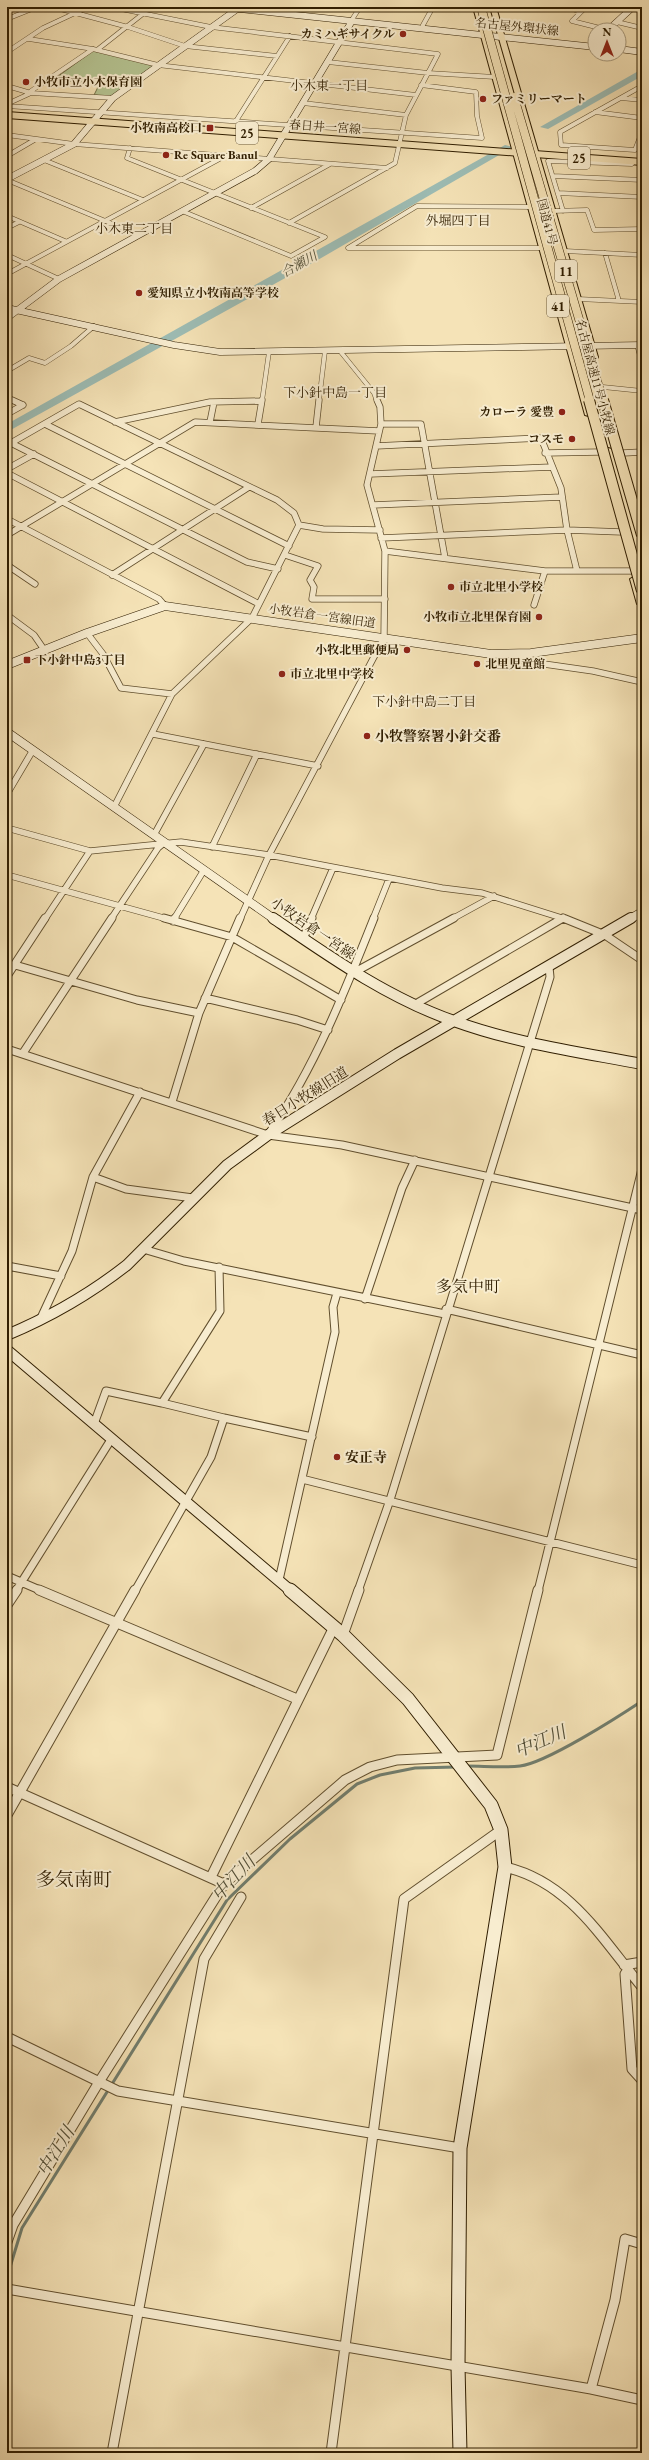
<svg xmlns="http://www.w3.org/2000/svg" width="649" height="2460" viewBox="0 0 649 2460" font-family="'EB Garamond','Noto Serif JP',serif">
<rect width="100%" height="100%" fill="#f5e3b7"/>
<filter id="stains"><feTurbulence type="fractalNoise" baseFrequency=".005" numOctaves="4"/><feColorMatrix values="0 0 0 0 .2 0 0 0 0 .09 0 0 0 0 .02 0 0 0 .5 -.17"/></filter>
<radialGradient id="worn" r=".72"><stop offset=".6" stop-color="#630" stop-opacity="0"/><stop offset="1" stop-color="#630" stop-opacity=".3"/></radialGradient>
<path fill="#b6c593" stroke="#73724a" d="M 94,50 L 155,66 L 112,97 L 94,95 L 99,85 L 97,83 L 53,80 Z"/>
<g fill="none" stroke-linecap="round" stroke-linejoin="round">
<path stroke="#717d6d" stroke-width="3" d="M 467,1766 C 484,1766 502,1768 520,1766 C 546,1763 618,1717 642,1701
M 7,2277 L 22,2228 L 227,1900 L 290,1839 L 357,1784 L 380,1775 L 415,1768 L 456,1767"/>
<path fill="#9dbdb5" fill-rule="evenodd" d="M 642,69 L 642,76 L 548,129 L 540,127 Z
M 505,145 L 513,147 L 316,261 L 7,432 L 7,424 Z"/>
<defs>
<path id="street-far3" d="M 53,7 L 128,27 L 185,46 L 277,56
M 111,7 L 211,27 L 438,54 L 406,115 L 395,163 L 289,223
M 566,7 L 581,12
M 586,7 L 572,21 L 608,30
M 353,18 L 360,7
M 7,19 L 37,7
M 617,22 L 642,28
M 423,25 L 433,7
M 29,39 L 93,49 L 158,65 L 416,95
M 97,50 L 144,13
M 7,52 L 43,28 L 88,7
M 328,62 L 428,73 L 495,77
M 7,86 L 31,93 L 113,98
M 642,86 L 560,132 L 561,145 L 635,150 L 642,132
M 31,91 L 93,49
M 621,98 L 642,100
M 303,103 L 406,115
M 7,104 L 31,93
M 7,106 L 482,138 L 477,116 L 476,92 L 421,85
M 595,112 L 642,118
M 236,121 L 290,36
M 7,135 L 74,144 L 387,168
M 130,148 L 127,158 L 325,237 L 291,256 L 182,211
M 7,156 L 36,139
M 44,160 L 143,200
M 641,162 L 642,183
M 553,176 L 642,180
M 7,180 L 139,235
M 558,193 L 642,197
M 531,207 L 417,206 L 348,248 L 542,248
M 251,208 L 330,164
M 552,211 L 587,210 L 594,230 L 642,229
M 563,211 L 548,161 L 632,164
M 7,216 L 65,241
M 7,228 L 19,222
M 565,251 L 642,255
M 605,253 L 619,301
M 7,255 L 59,279
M 7,274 L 225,156
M 578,299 L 642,302
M 637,345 L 642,363
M 340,351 L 374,393 L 377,401
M 7,371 L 29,358 L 45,363 L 71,346 L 94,326
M 603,387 L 642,391
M 7,397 L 14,401
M 262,401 L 269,352
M 319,401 L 325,351"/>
<path id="street-far2" d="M 12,400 L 23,405
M 7,414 L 23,405
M 115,422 L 210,402 L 261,401
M 210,422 L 214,402
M 45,424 L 289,546
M 258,424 L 262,400
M 381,424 L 421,424 L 445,558
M 316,427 L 319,400
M 11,443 L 79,404 L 277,500 L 294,513 L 299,525 L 252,618 L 172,694 L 114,807
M 11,443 L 247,562 L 278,569
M 376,446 L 541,438 L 561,488 L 567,530 L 577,571
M 545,453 L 600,452
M 623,453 L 642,452
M 7,469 L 34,454
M 7,473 L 259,604
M 370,474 L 552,467
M 373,505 L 562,497
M 7,519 L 159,599 L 165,606
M 299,525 L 323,529 L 380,530
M 7,535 L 195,422 L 379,431
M 381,538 L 567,530 L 622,532
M 385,551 L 545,571 L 633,571
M 285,555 L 318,566 L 310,580 L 314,587 L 312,599 L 385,599
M 7,565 L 35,584
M 112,575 L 249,487
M 534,605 L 545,571
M 7,615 L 34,635 L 45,651
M 87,633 L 103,654 L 121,688 L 172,694
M 514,654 L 523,661 L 593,671 L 642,682
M 153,734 L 318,766
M 7,794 L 33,750
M 7,828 L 90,851 L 181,842 L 269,855 L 442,888 L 482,893 L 565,919
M 154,835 L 204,744
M 212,847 L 257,754
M 7,875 L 167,919
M 45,919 L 90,851
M 111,919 L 158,848 L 164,843
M 174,919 L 204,870
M 240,919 L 269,855 L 384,638 L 385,551 L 367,485 L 381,424 L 380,407 L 377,400
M 311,919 L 333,868
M 373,919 L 389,879
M 452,919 L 494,896
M 561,919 L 563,918"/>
<path id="street-far1" d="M 164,918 L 232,937 L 341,1000
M 563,918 L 605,935 L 642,960
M 173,921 L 175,918
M 303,939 L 312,918
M 15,965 L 137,1000 L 199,1013
M 353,973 L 454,918
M 7,976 L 45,918
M 205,998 L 297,1020 L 328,1030
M 414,1005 L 563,918
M 7,1049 L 268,1135 L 342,1145 L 642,1210
M 23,1053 L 112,918
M 172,1102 L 199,1013 L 240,918
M 270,1132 C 315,1067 345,991 374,918
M 93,1177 L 126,1189 L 193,1198
M 143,1249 L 184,1261 L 445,1314
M 7,1266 L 61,1276
M 365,1299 L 402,1188 L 415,1160
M 446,1309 L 642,1355
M 41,1318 L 72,1251 L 93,1177 L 140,1092
M 224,1418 L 312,1437
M 94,1424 L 106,1391 L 162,1403
M 302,1479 L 642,1565
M 7,1576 L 42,1591
M 279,1580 L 335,1332 L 333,1307 L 337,1293
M 16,1591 L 112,1438
M 135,1591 L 211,1457 L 224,1418 L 162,1403 L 220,1311 L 219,1267
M 358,1591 L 390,1500 L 550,977 L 549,967
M 538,1591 L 642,1169"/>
<path id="street" d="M 39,1590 L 297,1699
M 7,1605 L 17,1590
M 343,1635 L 359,1590
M 7,1787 L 224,1884
M 7,1815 L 135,1590
M 505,1867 C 570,1882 602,1939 642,1987
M 211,1877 L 334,1627
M 624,1965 L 642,1962
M 628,1970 L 625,1974 L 632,2069 L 642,2080
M 7,2037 L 118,2091 L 460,2148
M 7,2242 L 13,2225 L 99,2082 L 224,1884 L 345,1780 L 370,1767 L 397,1760 L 497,1755 L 538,1590
M 7,2289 L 591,2389 L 642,2400
M 591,2389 L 615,2300 L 625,2239 L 642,2244
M 112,2453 L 204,1959 L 241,1897
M 331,2453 L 404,1899 L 501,1830"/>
<path id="secondary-far3" d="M 221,7 L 595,47
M 608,30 L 633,7
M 619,49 L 642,52
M 7,179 L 74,144 L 113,98 L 240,7
M 7,308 L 174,345 L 220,352 L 642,345
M 7,318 L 59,279 L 255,171 L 269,159 L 352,21"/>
<path id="secondary-far2" d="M 7,665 L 87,633 L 165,606 L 491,654 L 531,653 L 642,638
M 7,732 L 274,919
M 630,919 L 642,912"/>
<path id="secondary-far1" d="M 273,918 C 330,957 388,998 454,1021 C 514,1043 579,1052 642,1064
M 7,1335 C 50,1317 90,1294 127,1265 L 227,1165 L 268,1135 L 397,1054 L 631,918
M 7,1350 L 291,1591"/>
<path id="secondary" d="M 290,1590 L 343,1635 L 408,1699 L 491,1805 L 501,1830 L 505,1867 L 460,2148 L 458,2366 L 460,2453"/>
<path id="primary" d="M 7,115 L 642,162"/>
<path id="highway" d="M 473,7 L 479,7 L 593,415 L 592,417 L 585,415 Z
M 490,7 L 496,7 L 598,357 L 597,359 L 590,357 Z
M 604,447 L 612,449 L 642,548 L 642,567 L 637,564 L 602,449 Z
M 635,576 L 640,579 L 642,607 L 637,604 L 630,579 Z"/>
</defs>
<use href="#street-far3" stroke="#614f2e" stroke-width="5"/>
<use href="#street-far2" stroke="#614f2e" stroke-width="7"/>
<use href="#street-far1" stroke="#614f2e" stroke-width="9"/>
<use href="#street" stroke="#614f2e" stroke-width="11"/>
<use href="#secondary-far3" stroke="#301e01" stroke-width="7"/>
<use href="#secondary-far2" stroke="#301e01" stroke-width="9"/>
<use href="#secondary-far1" stroke="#301e01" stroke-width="12"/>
<use href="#secondary" stroke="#301e01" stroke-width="15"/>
<use href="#primary" stroke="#301e01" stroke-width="8"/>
<use href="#highway" stroke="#301e01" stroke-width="2"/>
<use href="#street-far3" stroke="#f8edd0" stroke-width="4"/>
<use href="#street-far2" stroke="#f8edd0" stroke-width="5.5"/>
<use href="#street-far1" stroke="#f8edd0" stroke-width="7"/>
<use href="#street" stroke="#f8edd0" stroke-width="9"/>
<use href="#secondary-far3" stroke="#f8edd0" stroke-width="6"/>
<use href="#secondary-far2" stroke="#f8edd0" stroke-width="8"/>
<use href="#secondary-far1" stroke="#f8edd0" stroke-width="10"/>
<use href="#secondary" stroke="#f8edd0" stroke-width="13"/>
<use href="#primary" stroke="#f5e3b7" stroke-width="6"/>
<use href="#highway" fill="#f5e3b7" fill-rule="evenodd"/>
<defs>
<path id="highway-bridge-far1" d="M 481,7 L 590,401
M 514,97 L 603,401"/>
<path id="highway-bridge" d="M 589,400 L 642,591
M 603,400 L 642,535"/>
</defs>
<use href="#highway-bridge-far1" stroke="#301e01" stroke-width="9" stroke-linecap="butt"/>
<use href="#highway-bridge" stroke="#301e01" stroke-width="12" stroke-linecap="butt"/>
<use href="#highway-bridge-far1" stroke="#f5e3b7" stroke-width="8"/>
<use href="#highway-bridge" stroke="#f5e3b7" stroke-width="10"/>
</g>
<g fill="#8f2418" stroke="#f8edd0" stroke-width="1.5">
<circle cx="403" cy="34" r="4"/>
<circle cx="26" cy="82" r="4"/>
<circle cx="483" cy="99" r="4"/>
<rect x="206" y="124" width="8" height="8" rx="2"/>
<circle cx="166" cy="155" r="4"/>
<circle cx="139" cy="293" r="4"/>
<circle cx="562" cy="412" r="4"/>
<circle cx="572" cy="439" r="4"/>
<circle cx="451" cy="587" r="4"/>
<circle cx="539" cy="617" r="4"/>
<circle cx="407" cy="650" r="4"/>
<rect x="23" y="656" width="8" height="8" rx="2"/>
<circle cx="477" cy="664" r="4"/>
<circle cx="282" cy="674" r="4"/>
<circle cx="367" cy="736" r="4"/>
<circle cx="337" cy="1457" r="4"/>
</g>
<g text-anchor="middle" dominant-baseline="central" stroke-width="4" stroke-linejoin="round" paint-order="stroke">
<g font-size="12" fill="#301e01" stroke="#f8edd0">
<text transform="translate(517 27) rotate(6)">名古屋外環状線</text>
<text transform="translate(325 127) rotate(4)">春日井一宮線</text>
<text transform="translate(547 222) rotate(75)">国道41号</text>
<text transform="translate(595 377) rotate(75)">名古屋高速11号小牧線</text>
<text transform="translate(322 616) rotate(8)">小牧岩倉一宮線旧道</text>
</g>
<g font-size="12" font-weight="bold" fill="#301e01" stroke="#f8edd0" text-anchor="start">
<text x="395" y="34" text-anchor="end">カミハギサイクル</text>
<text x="34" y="82">小牧市立小木保育園</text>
<text x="491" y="99">ファミリーマート</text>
<text x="202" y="128" text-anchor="end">小牧南高校口</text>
<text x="174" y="155">Re Square Banul</text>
<text x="147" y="293">愛知県立小牧南高等学校</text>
<text x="554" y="412" text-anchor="end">カローラ 愛豊</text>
<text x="564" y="439" text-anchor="end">コスモ</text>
<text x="459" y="587">市立北里小学校</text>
<text x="531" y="617" text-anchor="end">小牧市立北里保育園</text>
<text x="399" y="650" text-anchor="end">小牧北里郵便局</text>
<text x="35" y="660">下小針中島3丁目</text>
<text x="485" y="664">北里児童館</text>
<text x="290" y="674">市立北里中学校</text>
</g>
<g font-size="13" fill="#301e01" stroke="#f8edd0">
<text x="329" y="85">小木東一丁目</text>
<text x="458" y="220">外堀四丁目</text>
<text x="134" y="228">小木東二丁目</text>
<text x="335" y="392">下小針中島一丁目</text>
<text x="424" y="701">下小針中島二丁目</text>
</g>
<g fill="#f8edd0" stroke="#6c5c3f" stroke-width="1">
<rect x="236" y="122" width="22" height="22" rx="3"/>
<rect x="568" y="147" width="22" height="22" rx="3"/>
<rect x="555" y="260" width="22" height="22" rx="3"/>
<rect x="547" y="295" width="22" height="22" rx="3"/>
</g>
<g font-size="13" font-weight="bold" fill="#301e01">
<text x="247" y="133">25</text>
<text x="579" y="158">25</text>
<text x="566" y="271">11</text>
<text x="558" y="306">41</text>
</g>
<g font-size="13" font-style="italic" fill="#514e37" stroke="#f8edd0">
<text transform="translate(299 264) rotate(-29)">合瀬川</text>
</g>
<g font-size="14" font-weight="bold" fill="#301e01" stroke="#f8edd0" text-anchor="start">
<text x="375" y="736">小牧警察署小針交番</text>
<text x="345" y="1457">安正寺</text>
</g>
<g font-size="14" fill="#301e01" stroke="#f8edd0">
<text transform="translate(313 928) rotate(34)">小牧岩倉一宮線</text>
<text transform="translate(305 1096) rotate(-32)">春日小牧線旧道</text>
</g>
<g font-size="16" fill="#301e01" stroke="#f8edd0">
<text x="468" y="1286">多気中町</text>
</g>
<g font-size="18" font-style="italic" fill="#514e37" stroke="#f8edd0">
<text transform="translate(540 1741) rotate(-23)">中江川</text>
<text transform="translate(233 1878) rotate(-47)">中江川</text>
<text transform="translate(55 2151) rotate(-58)">中江川</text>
</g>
<g font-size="19" fill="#301e01" stroke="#f8edd0">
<text x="74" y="1879">多気南町</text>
</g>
</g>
<rect width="649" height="2460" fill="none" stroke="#f5e3b7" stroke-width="24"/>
<rect x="8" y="8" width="633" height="2444" fill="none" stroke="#301e01" stroke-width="2"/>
<rect x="12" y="12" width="625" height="2436" fill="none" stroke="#301e01"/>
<g transform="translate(607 42)"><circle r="19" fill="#f8edd0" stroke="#a89a7d"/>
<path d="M0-3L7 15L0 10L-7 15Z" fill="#8f2418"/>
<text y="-6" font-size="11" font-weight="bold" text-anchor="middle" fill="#301e01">N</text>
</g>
<rect width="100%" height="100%" filter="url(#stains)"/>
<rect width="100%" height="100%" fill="url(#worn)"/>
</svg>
